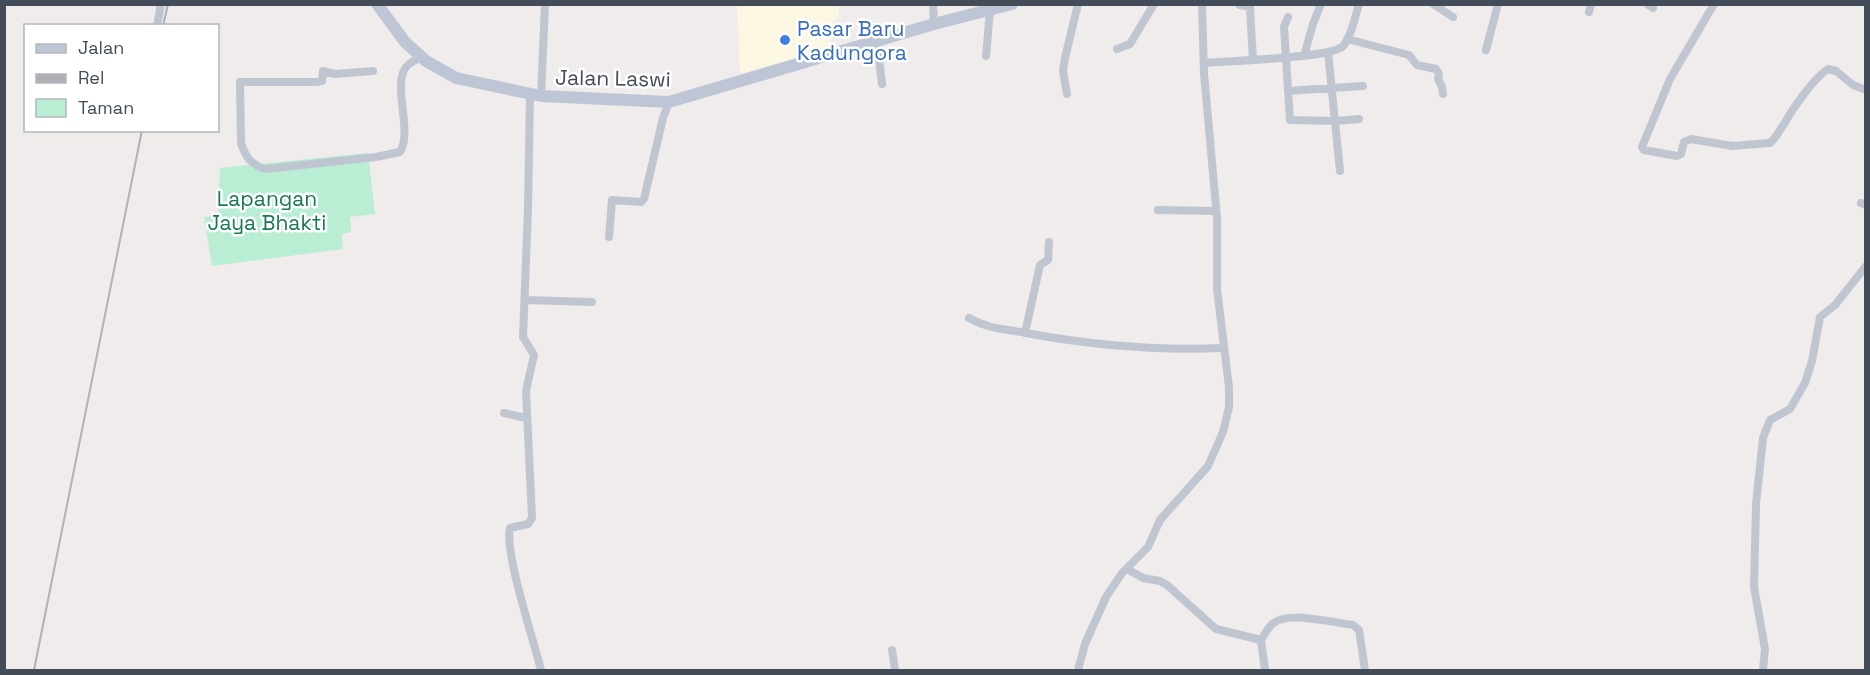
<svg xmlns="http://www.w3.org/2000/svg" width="1870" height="675" viewBox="0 0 1870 675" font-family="'Space Grotesk',sans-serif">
<rect width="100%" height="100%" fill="#efeceb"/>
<path fill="#fbf7e3" d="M 737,5 L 839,5 L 839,17 L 833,22 L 830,48 L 740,74 Z"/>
<path fill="#b9edd4" d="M 368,153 L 375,214 L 350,217 L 351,232 L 342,234 L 343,249 L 212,266 L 204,217 L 218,215 L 220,168 Z"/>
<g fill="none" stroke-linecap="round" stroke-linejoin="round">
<path stroke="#bfc6d1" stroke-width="8" d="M 933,4 L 934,24
M 1433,4 L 1453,17
M 1647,4 L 1653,8
M 1714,4 L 1670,79 L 1642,147 L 1644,150 L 1677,156 L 1681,154 L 1684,142 L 1691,139 L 1732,146 L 1770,143 C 1776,138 1779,131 1784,124 C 1793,108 1813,79 1828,69 L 1836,71 L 1853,85 L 1866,90
M 1240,5 L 1250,7 L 1253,60
M 1589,12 L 1591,4
M 1288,17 L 1284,27 L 1290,120 L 1335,121 L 1359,119
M 157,26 L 161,4
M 1347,39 L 1409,55 L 1417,65 L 1436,69 L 1439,74 L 1438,79 L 1442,87 L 1443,94
M 877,42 L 882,84
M 1117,49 L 1130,44 L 1154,4
M 1486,50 L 1498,4
M 1328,52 L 1340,171
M 986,56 L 990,10
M 1304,56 L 1313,24 L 1321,4
M 1204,63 C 1228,61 1328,58 1342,47 C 1350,41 1356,14 1359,4
M 373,71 L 335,74 L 323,71 L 322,81 L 316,82 L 240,82 L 241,143 C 245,156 251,165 265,169 L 376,157 L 400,152 C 414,129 389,80 409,64 C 413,61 418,59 422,57
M 1288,91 L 1363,86
M 530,94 L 528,209 L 523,337 L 534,355 L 526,391 L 532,518 L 528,524 L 510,528 C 504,552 534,641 541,670
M 1067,94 L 1063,71 L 1065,58 L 1078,4
M 541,96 L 545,4
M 1861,203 L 1866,205
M 1158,210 L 1216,211
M 609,237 L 612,200 L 641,202 L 644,199 L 663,118 L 669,102
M 525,300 L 592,302
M 969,318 C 988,329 1006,329 1026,333 C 1091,345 1157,351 1223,348
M 1025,333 L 1040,265 L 1048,260 L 1049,242
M 504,413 L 526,418
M 1127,569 L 1143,578 L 1160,581 L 1167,585 L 1216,629 L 1261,640 L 1265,670
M 1261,640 C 1264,635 1268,628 1272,624 C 1289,610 1334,623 1353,625 L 1359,630 L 1365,670
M 892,650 L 895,670
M 1078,670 L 1085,644 L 1106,597 L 1122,573 L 1148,547 L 1160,520 L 1208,466 L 1223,432 L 1229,407 L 1229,387 L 1217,289 L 1217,218 L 1204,73 L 1202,4
M 1763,670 L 1765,649 L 1754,587 L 1756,504 L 1763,438 L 1770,420 L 1790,409 L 1805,383 L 1812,361 L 1820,317 L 1835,305 L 1866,266"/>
<path stroke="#bec6d5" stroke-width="12" d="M 377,4 L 405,42 L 426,61 L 456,78 L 541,96 L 669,102 L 934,24 L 1012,4"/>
<path stroke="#aeb0b6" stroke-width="2" d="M 163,26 L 168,4
M 34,670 L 142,130"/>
</g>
<circle fill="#3f7fe0" stroke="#fff" stroke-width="2" cx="785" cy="40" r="6"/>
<g text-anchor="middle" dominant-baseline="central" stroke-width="5" stroke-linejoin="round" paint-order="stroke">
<g font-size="21" fill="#366cbe" stroke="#fff" text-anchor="start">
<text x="797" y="28">Pasar Baru<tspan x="797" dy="24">Kadungora</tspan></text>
</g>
<g font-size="21" fill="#444c59" stroke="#fff">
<text transform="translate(613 78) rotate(1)">Jalan Laswi</text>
</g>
<g font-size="21" fill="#177855" stroke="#fff">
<text x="267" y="198">Lapangan<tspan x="267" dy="24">Jaya Bhakti</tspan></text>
</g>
</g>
<rect width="1870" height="675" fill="none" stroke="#444c59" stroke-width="12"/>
<rect x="24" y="24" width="195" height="108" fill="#ffffff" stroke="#b4b7bd" stroke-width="1.5"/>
<rect x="36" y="44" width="30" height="9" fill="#bec6d5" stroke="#b4b7bd" stroke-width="1.5"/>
<text x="78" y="54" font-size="18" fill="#444c59">Jalan</text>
<rect x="36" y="74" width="30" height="9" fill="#aeb0b6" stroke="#b4b7bd" stroke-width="1.5"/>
<text x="78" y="84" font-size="18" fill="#444c59">Rel</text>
<rect x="36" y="99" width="30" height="18" fill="#b9edd4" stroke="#b4b7bd" stroke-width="1.5"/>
<text x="78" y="114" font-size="18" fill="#444c59">Taman</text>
</svg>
